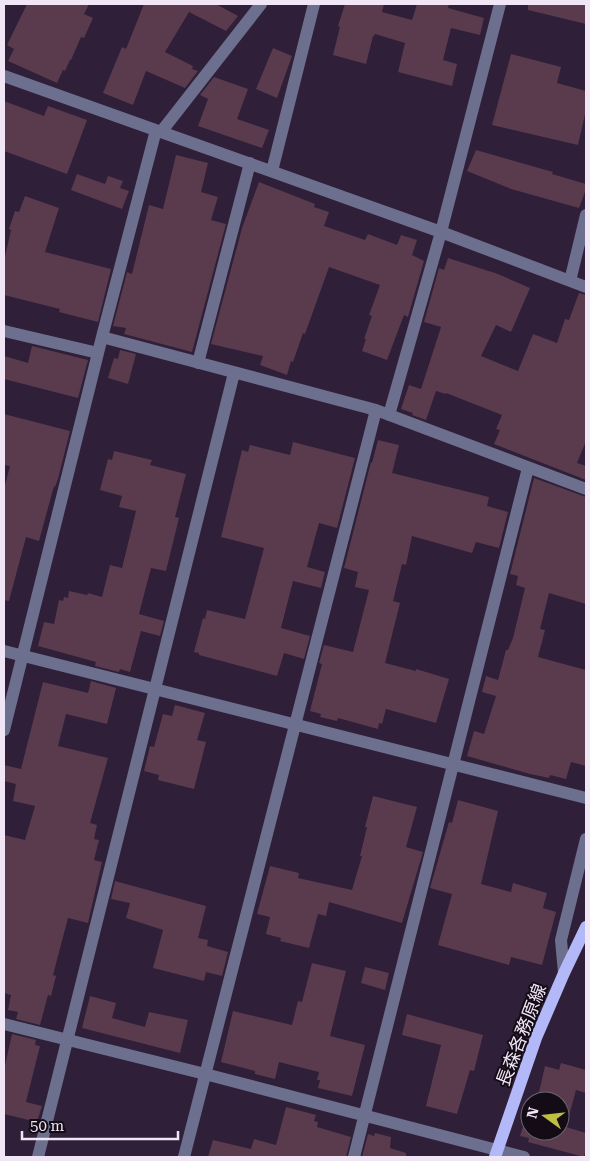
<svg xmlns="http://www.w3.org/2000/svg" width="590" height="1161" viewBox="0 0 590 1161" font-family="'Roboto Serif','Noto Sans JP',serif">
<rect width="100%" height="100%" fill="#2f1f38"/>
<path fill="#593b4d" d="M 27,4 L 89,4 L 84,14 L 93,18 L 84,38 L 81,37 L 71,60 L 70,60 L 65,71 L 63,70 L 57,83 L 8,61 L 14,49 L 7,45 Z
M 144,4 L 216,4 L 238,16 L 226,31 L 189,12 L 165,52 L 193,66 L 192,69 L 198,71 L 185,88 L 146,71 L 133,105 L 103,93 L 122,47 L 126,49 Z
M 345,4 L 384,4 L 382,12 L 412,20 L 417,4 L 449,4 L 448,8 L 484,18 L 480,35 L 451,28 L 443,60 L 457,64 L 452,86 L 398,72 L 405,43 L 375,34 L 374,36 L 373,36 L 366,64 L 333,55 L 340,27 L 338,26 Z
M 528,4 L 586,4 L 586,24 L 528,10 Z
M 273,48 L 292,56 L 277,98 L 256,89 Z
M 511,54 L 561,67 L 557,83 L 586,91 L 586,110 L 578,145 L 492,125 Z
M 214,77 L 248,89 L 237,119 L 269,130 L 262,148 L 198,126 L 208,99 L 200,95 Z
M 4,101 L 44,116 L 48,106 L 87,120 L 67,174 L 4,151 Z
M 476,150 L 553,172 L 552,174 L 586,184 L 586,189 L 579,208 L 511,189 L 467,171 Z
M 176,155 L 208,163 L 201,192 L 218,197 L 211,220 L 226,224 L 192,352 L 124,334 L 126,328 L 113,326 L 127,272 L 132,274 L 149,205 L 163,209 Z
M 77,174 L 105,184 L 108,176 L 123,181 L 120,188 L 129,191 L 122,209 L 71,190 Z
M 259,182 L 315,204 L 314,207 L 329,212 L 324,226 L 365,240 L 368,234 L 397,245 L 401,235 L 417,240 L 412,255 L 424,261 L 408,317 L 404,315 L 387,360 L 362,351 L 366,339 L 364,339 L 372,316 L 369,315 L 380,285 L 329,267 L 305,334 L 303,333 L 293,362 L 291,361 L 287,375 L 260,365 L 263,356 L 211,344 L 242,228 Z
M 25,196 L 59,208 L 45,252 L 111,269 L 98,322 L 59,312 L 60,309 L 4,295 L 4,261 L 11,230 L 9,229 L 15,211 L 19,212 Z
M 448,258 L 498,274 L 530,288 L 511,332 L 496,325 L 481,356 L 518,371 L 533,334 L 557,343 L 565,319 L 569,320 L 579,293 L 586,295 L 586,441 L 577,463 L 586,466 L 586,480 L 494,444 L 500,430 L 496,429 L 502,415 L 446,393 L 446,394 L 436,391 L 426,420 L 412,415 L 413,413 L 401,409 L 409,385 L 421,389 L 441,327 L 424,322 L 439,268 L 444,270 Z
M 32,346 L 88,360 L 78,398 L 4,379 L 4,356 L 28,363 Z
M 120,350 L 136,354 L 128,384 L 108,378 L 114,358 L 118,359 Z
M 4,414 L 70,431 L 58,479 L 55,487 L 54,486 L 39,541 L 26,537 L 9,601 L 4,600 L 4,489 L 10,466 L 4,465 Z
M 378,440 L 399,445 L 392,473 L 489,497 L 487,506 L 508,512 L 499,548 L 476,542 L 472,553 L 412,536 L 406,565 L 402,564 L 393,601 L 400,603 L 385,663 L 416,671 L 416,669 L 449,679 L 436,723 L 386,709 L 382,724 L 379,723 L 378,729 L 338,718 L 337,721 L 320,717 L 321,714 L 310,711 L 322,664 L 319,663 L 324,645 L 353,652 L 369,590 L 355,587 L 358,572 L 344,568 L 371,462 L 372,463 Z
M 293,442 L 355,458 L 337,528 L 319,523 L 307,567 L 325,572 L 321,588 L 293,581 L 281,628 L 310,636 L 304,659 L 284,653 L 277,676 L 199,655 L 199,653 L 194,652 L 203,618 L 205,619 L 207,610 L 245,619 L 264,548 L 221,537 L 242,450 L 248,452 L 250,445 L 290,455 Z
M 114,451 L 152,460 L 150,465 L 186,474 L 175,517 L 179,518 L 166,571 L 151,568 L 139,614 L 164,621 L 160,636 L 141,631 L 130,672 L 120,669 L 119,672 L 95,666 L 96,662 L 38,646 L 44,622 L 54,624 L 59,600 L 63,601 L 64,597 L 68,598 L 69,591 L 87,595 L 88,593 L 102,597 L 110,565 L 122,568 L 136,511 L 119,507 L 122,496 L 100,490 L 108,459 L 112,460 Z
M 534,478 L 586,497 L 586,604 L 549,593 L 540,629 L 545,630 L 538,657 L 586,670 L 586,766 L 571,762 L 566,779 L 550,775 L 549,778 L 530,774 L 467,756 L 474,731 L 484,734 L 496,696 L 482,692 L 486,676 L 498,680 L 506,650 L 508,650 L 513,638 L 525,588 L 516,585 L 518,576 L 510,574 Z
M 91,681 L 116,688 L 107,724 L 66,714 L 58,746 L 108,758 L 90,823 L 97,825 L 94,839 L 99,840 L 94,860 L 102,862 L 88,923 L 68,918 L 53,975 L 56,976 L 51,996 L 48,995 L 40,1025 L 16,1019 L 18,1012 L 8,1010 L 11,995 L 4,993 L 4,835 L 25,840 L 35,806 L 13,801 L 16,784 L 4,781 L 4,765 L 21,769 L 43,682 L 88,693 Z
M 175,705 L 205,713 L 197,740 L 206,742 L 194,789 L 158,780 L 159,775 L 144,771 L 150,746 L 154,747 L 163,714 L 172,716 Z
M 373,796 L 417,807 L 406,847 L 423,852 L 402,923 L 329,902 L 326,916 L 318,914 L 309,948 L 280,941 L 281,938 L 266,934 L 270,917 L 257,914 L 270,866 L 299,873 L 298,878 L 352,890 L 362,856 L 360,856 L 367,827 L 365,827 Z
M 458,800 L 498,811 L 481,884 L 511,892 L 513,883 L 547,893 L 543,908 L 556,912 L 542,965 L 511,957 L 509,965 L 438,945 L 452,894 L 430,888 L 449,822 L 452,823 Z
M 115,881 L 206,906 L 198,938 L 208,940 L 207,946 L 228,952 L 222,976 L 206,972 L 204,981 L 153,968 L 163,930 L 126,918 L 130,903 L 111,899 Z
M 312,963 L 346,971 L 330,1036 L 365,1045 L 352,1096 L 318,1088 L 320,1080 L 317,1080 L 319,1072 L 279,1062 L 275,1079 L 255,1074 L 255,1071 L 221,1062 L 233,1011 L 292,1025 L 298,1001 L 302,1002 Z
M 365,967 L 389,973 L 385,990 L 361,983 Z
M 90,996 L 116,1003 L 112,1018 L 145,1027 L 149,1012 L 188,1020 L 180,1053 L 82,1028 Z
M 407,1014 L 483,1035 L 474,1071 L 470,1070 L 457,1114 L 426,1106 L 441,1045 L 402,1035 Z
M 12,1034 L 36,1040 L 35,1045 L 40,1046 L 26,1102 L 42,1106 L 37,1122 L 4,1114 L 4,1070 Z
M 561,1063 L 586,1070 L 586,1093 L 576,1090 L 566,1127 L 586,1133 L 586,1148 L 584,1157 L 528,1142 L 529,1138 L 520,1136 L 525,1120 L 530,1122 L 530,1131 L 560,1131 L 560,1101 L 537,1101 L 545,1066 L 559,1070 Z
M 286,1107 L 316,1115 L 314,1121 L 318,1122 L 317,1127 L 351,1137 L 346,1157 L 208,1157 L 213,1140 L 251,1149 L 254,1139 L 276,1145 Z
M 375,1133 L 391,1137 L 390,1148 L 406,1153 L 406,1157 L 362,1157 L 368,1134 L 374,1136 Z"/>
<g fill="none" stroke-linecap="round" stroke-linejoin="round">
<path stroke="#6d6f8e" stroke-width="12" d="M 4,76 L 441,232 L 586,287
M 161,132 L 261,4
M 272,171 L 314,4
M 570,281 L 586,215
M 4,331 L 98,353
M 102,337 L 376,410 L 586,489
M 198,363 L 250,163
M 389,415 L 441,232 L 500,4
M 4,651 L 586,798
M 4,730 L 102,337 L 156,130
M 564,973 L 561,940 L 586,839
M 4,1024 L 205,1074 L 524,1157
M 38,1157 L 234,373
M 184,1157 L 376,410
M 354,1157 L 528,468"/>
<path stroke="#b3b9f8" stroke-width="12" d="M 495,1157 L 536,1038 L 564,973 L 586,927"/>
</g>
<g text-anchor="middle" dominant-baseline="central" stroke-width="4" stroke-linejoin="round" paint-order="stroke">
<g font-size="18" fill="#f0e6f6" stroke="#130c17">
<text transform="translate(521 1035) rotate(-69)">長森各務原線</text>
</g>
</g>
<rect width="590" height="1161" fill="none" stroke="#f0e6f6" stroke-width="10"/>
<g transform="translate(545 1116) rotate(285)"><circle r="24" fill="#130c17" stroke="#6b6370"/>
<path d="M0-4L9 19L0 12L-9 19Z" fill="#bebf42"/>
<text y="-8" font-size="14" font-weight="bold" text-anchor="middle" fill="#f0e6f6">N</text>
</g>
<path d="M22 1131v8h156v-8" fill="none" stroke="#f0e6f6" stroke-width="2.5"/>
<text x="30" y="1131" font-size="15" fill="#f0e6f6" stroke="#130c17" stroke-width="4" paint-order="stroke">50 m</text>
</svg>
